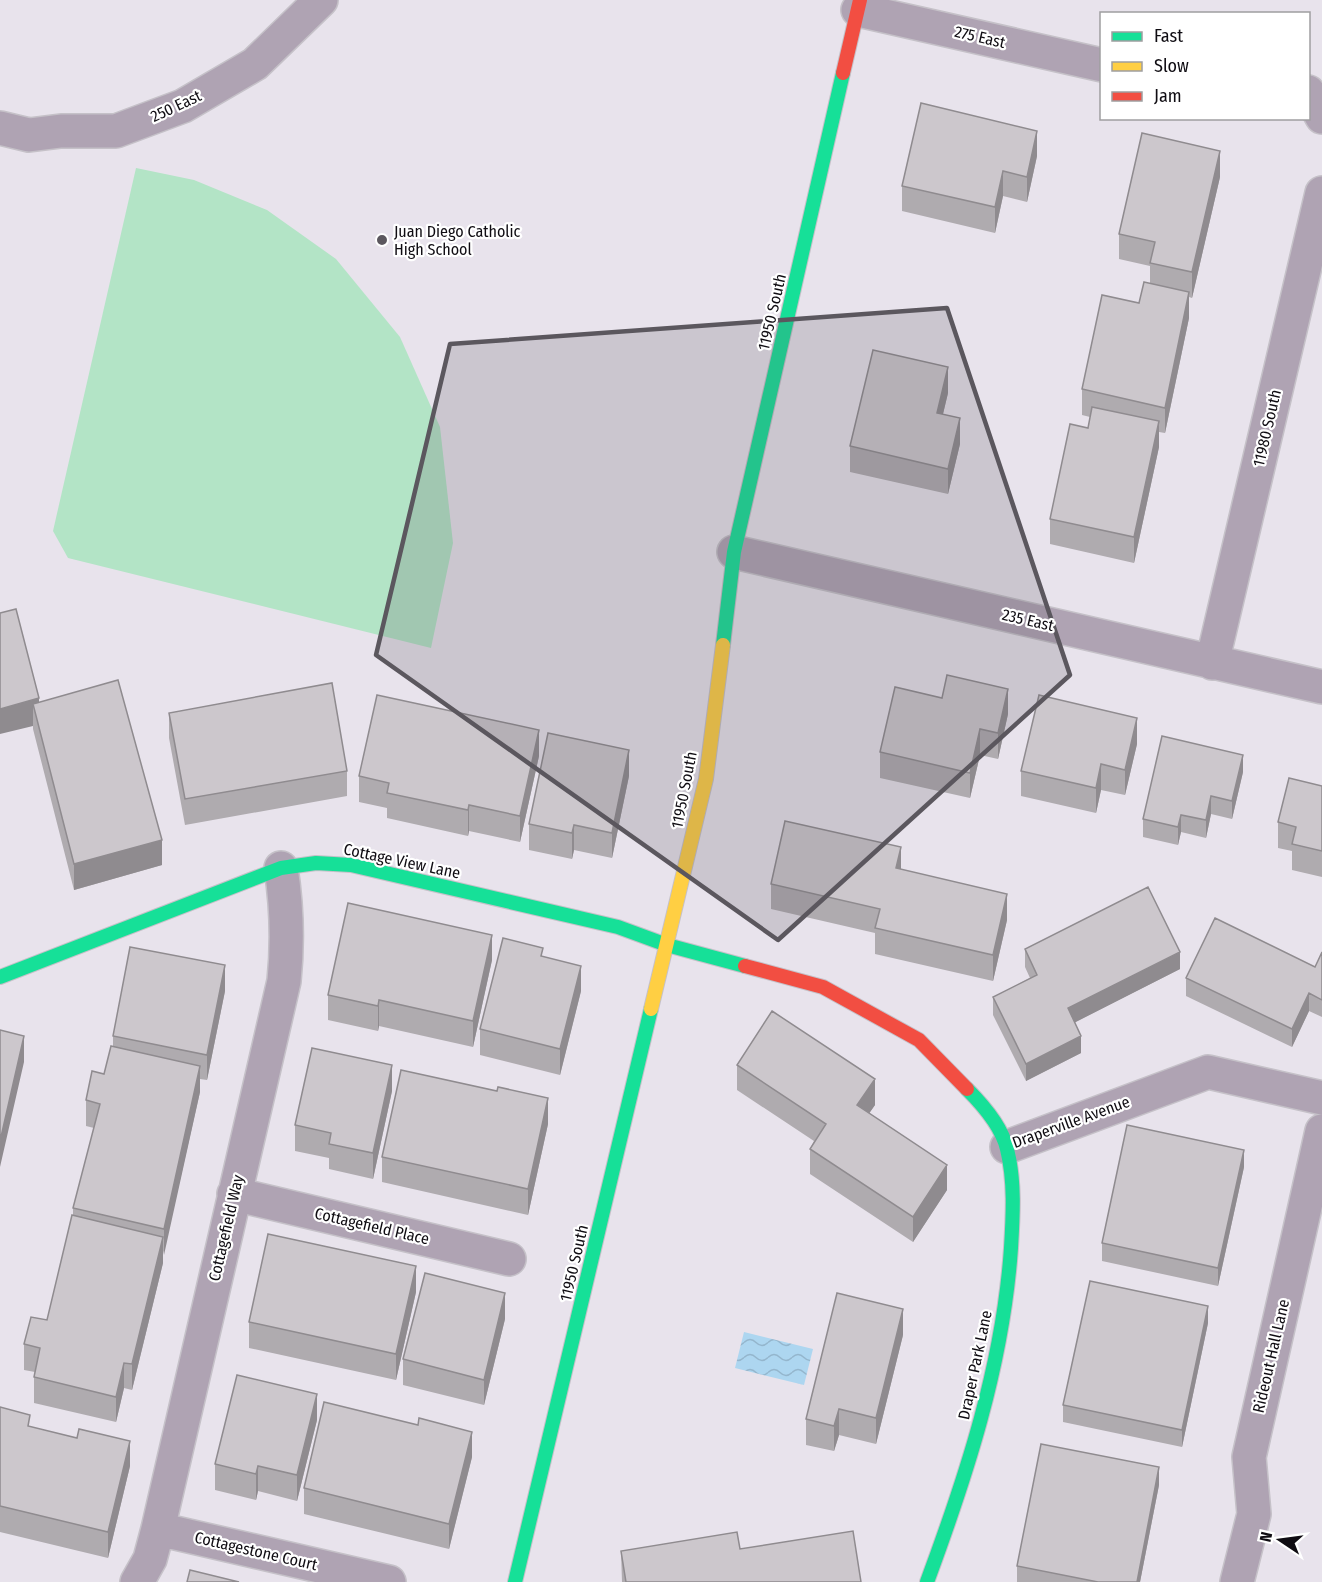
<svg xmlns="http://www.w3.org/2000/svg" width="1322" height="1582" viewBox="0 0 1322 1582" font-family="'Fira Sans Condensed',sans-serif">
<defs>
<pattern id="water-waves" width="16" height="10" patternUnits="userSpaceOnUse" patternTransform="scale(1.5)"><rect width="16" height="10" fill="#add6f0"/><path d="M0 5q4-4 8 0t8 0" fill="none" stroke="#94b6cd"/></pattern>
</defs>
<rect width="100%" height="100%" fill="#e8e3ec"/>
<path fill="#b3e4c6" d="M 136,168 L 194,180 L 267,210 L 336,259 L 400,337 L 440,427 L 453,543 L 431,648 L 68,558 L 53,531 Z"/>
<path fill="url(#water-waves)" d="M 744,1332 L 813,1349 L 804,1385 L 735,1368 Z"/>
<g fill="none" stroke-linecap="round" stroke-linejoin="round">
<defs>
<path id="street" d="M 858,10 L 1102,65
M 1308,92 L 1322,117
M 0,128 L 29,135 L 61,131 L 116,131 L 183,106 L 255,64 L 321,0
M 734,552 L 1322,687
M 1212,663 L 1322,193
M 1007,1147 L 1208,1072 L 1322,1098
M 234,1194 L 509,1259
M 158,1529 L 389,1582
M 137,1582 L 150,1559 L 158,1529 L 284,981 C 288,942 287,907 281,868
M 1237,1582 L 1254,1514 L 1249,1457 L 1322,1131"/>
<path id="fast" d="M 723,645 L 734,552 L 843,73
M 0,977 L 281,868 L 316,863 L 351,865 L 618,927 L 667,945 L 745,966
M 515,1582 L 651,1009
M 927,1582 C 967,1474 1003,1364 1011,1248 C 1013,1215 1015,1181 1007,1149 C 1002,1127 982,1104 967,1089"/>
<path id="slow" d="M 651,1009 L 706,779 L 723,645"/>
<path id="jam" d="M 843,73 L 860,0
M 745,966 L 823,987 L 919,1040 L 967,1089"/>
</defs>
<use href="#street" stroke="#c5c1c8" stroke-width="36"/>
<use href="#fast" stroke="#c5c1c8" stroke-width="16"/>
<use href="#slow" stroke="#c5c1c8" stroke-width="16"/>
<use href="#jam" stroke="#c5c1c8" stroke-width="16"/>
<use href="#street" stroke="#afa3b3" stroke-width="33"/>
<use href="#fast" stroke="#16e098" stroke-width="14"/>
<use href="#slow" stroke="#ffcf43" stroke-width="14"/>
<use href="#jam" stroke="#f24e42" stroke-width="14"/>
</g>
<path fill="#afabaf" d="M 1037,156 L 1027,202 L 1003,196 L 995,233 L 902,211 L 902,186 Z
M 1220,177 L 1192,298 L 1189,297 L 1189,318 L 1165,433 L 1159,432 L 1159,447 L 1134,563 L 1050,544 L 1050,519 L 1088,428 L 1090,417 L 1082,415 L 1082,389 L 1139,303 L 1150,284 L 1150,266 L 1119,259 L 1119,234 Z
M 948,393 L 943,414 L 960,444 L 948,494 L 850,472 L 850,446 Z
M 0,613 L 39,702 L 162,865 L 74,890 L 33,729 L 33,726 Z
M 169,713 L 347,771 L 347,796 L 185,825 L 169,738 Z
M 1008,714 L 998,759 L 980,755 L 970,798 L 880,778 L 880,752 Z
M 1137,744 L 1125,795 L 1101,790 L 1096,813 L 1021,796 L 1021,771 Z
M 539,756 L 520,842 L 469,831 L 468,836 L 387,818 L 387,808 L 359,802 L 359,776 Z
M 1243,772 L 1232,819 L 1211,814 L 1206,838 L 1181,832 L 1178,845 L 1143,837 L 1143,819 Z
M 629,776 L 612,858 L 574,850 L 572,859 L 529,850 L 529,824 Z
M 1322,786 L 1322,877 L 1292,870 L 1292,851 L 1278,848 L 1278,822 Z
M 771,884 L 1007,920 L 993,981 L 875,954 L 875,933 L 771,909 Z
M 1025,949 L 1180,969 L 1075,1022 L 1081,1053 L 1026,1081 L 993,1015 L 993,997 L 1030,978 L 1025,967 Z
M 1322,952 L 1322,1017 L 1309,1011 L 1292,1047 L 1186,996 L 1186,978 L 1315,967 Z
M 492,960 L 473,1047 L 379,1026 L 378,1031 L 328,1020 L 328,995 Z
M 225,991 L 207,1080 L 200,1079 L 200,1092 L 163,1255 L 163,1263 L 132,1390 L 124,1388 L 116,1422 L 34,1403 L 34,1377 L 35,1372 L 24,1370 L 24,1344 L 47,1320 L 73,1216 L 73,1208 L 94,1128 L 86,1126 L 86,1100 L 104,1074 L 113,1046 L 113,1036 Z
M 581,991 L 560,1075 L 480,1055 L 480,1029 Z
M 737,1065 L 875,1105 L 869,1113 L 947,1190 L 913,1242 L 810,1174 L 810,1149 L 814,1141 L 737,1090 Z
M 392,1091 L 373,1179 L 329,1169 L 329,1158 L 295,1151 L 295,1125 Z
M 497,1091 L 548,1124 L 528,1215 L 382,1182 L 382,1157 Z
M 1244,1167 L 1218,1286 L 1102,1261 L 1102,1243 Z
M 416,1292 L 396,1380 L 249,1348 L 249,1322 Z
M 505,1319 L 484,1405 L 403,1385 L 403,1359 Z
M 1208,1323 L 1182,1447 L 1063,1422 L 1063,1405 Z
M 903,1335 L 876,1444 L 839,1435 L 834,1451 L 806,1445 L 806,1419 Z
M 0,1407 L 30,1427 L 130,1466 L 108,1558 L 0,1532 Z
M 317,1420 L 297,1501 L 258,1491 L 256,1500 L 215,1490 L 215,1464 Z
M 418,1425 L 472,1457 L 449,1549 L 304,1514 L 304,1488 Z
M 1159,1485 L 1140,1582 L 1017,1582 L 1017,1566 Z
M 740,1549 L 861,1582 L 622,1582 L 621,1551 Z"/>
<path fill="#8f8b8f" d="M 1037,131 L 1037,156 L 1027,202 L 1027,177 Z
M 1220,151 L 1220,177 L 1192,298 L 1192,272 Z
M 1003,171 L 1003,196 L 995,233 L 995,207 Z
M 1189,292 L 1189,318 L 1165,433 L 1165,408 Z
M 948,367 L 948,393 L 937,439 L 937,413 Z
M 960,418 L 960,444 L 948,494 L 948,469 Z
M 1159,421 L 1159,447 L 1134,563 L 1134,537 Z
M 1008,689 L 1008,714 L 998,759 L 998,733 Z
M 39,698 L 39,724 L 33,704 L 33,726 L 0,734 L 0,709 Z
M 1137,718 L 1137,744 L 1125,795 L 1125,770 Z
M 980,729 L 980,755 L 970,798 L 970,773 Z
M 539,730 L 539,756 L 520,842 L 520,816 Z
M 629,750 L 629,776 L 612,858 L 612,833 Z
M 1243,755 L 1243,772 L 1232,819 L 1232,801 Z
M 1101,764 L 1101,790 L 1096,813 L 1096,788 Z
M 1211,796 L 1211,814 L 1206,838 L 1206,820 Z
M 469,805 L 469,831 L 468,836 L 468,810 Z
M 1181,815 L 1181,832 L 1178,845 L 1178,827 Z
M 574,825 L 574,850 L 572,859 L 572,833 Z
M 162,840 L 162,865 L 74,890 L 74,864 Z
M 901,847 L 901,873 L 896,868 Z
M 1007,894 L 1007,920 L 993,981 L 993,955 Z
M 492,935 L 492,960 L 473,1047 L 473,1021 Z
M 1180,952 L 1180,969 L 1068,1026 L 1068,1008 Z
M 225,965 L 225,991 L 207,1080 L 207,1055 Z
M 581,966 L 581,991 L 560,1075 L 560,1049 Z
M 1309,993 L 1309,1011 L 1292,1047 L 1292,1029 Z
M 379,1000 L 379,1026 L 378,1031 L 378,1006 Z
M 24,1036 L 24,1062 L 0,1167 L 0,1141 Z
M 1081,1036 L 1081,1053 L 1026,1081 L 1026,1064 Z
M 392,1065 L 392,1091 L 373,1179 L 373,1153 Z
M 200,1066 L 200,1092 L 164,1255 L 164,1229 Z
M 875,1079 L 875,1105 L 857,1131 L 857,1105 Z
M 548,1098 L 548,1124 L 528,1215 L 528,1189 Z
M 1244,1150 L 1244,1167 L 1218,1286 L 1218,1268 Z
M 947,1165 L 947,1190 L 913,1242 L 913,1217 Z
M 163,1237 L 163,1263 L 132,1390 L 132,1364 Z
M 416,1266 L 416,1292 L 396,1380 L 396,1354 Z
M 505,1293 L 505,1319 L 484,1405 L 484,1380 Z
M 1208,1306 L 1208,1323 L 1182,1447 L 1182,1430 Z
M 903,1309 L 903,1335 L 876,1444 L 876,1418 Z
M 124,1363 L 124,1388 L 116,1422 L 116,1397 Z
M 317,1394 L 317,1420 L 297,1501 L 297,1475 Z
M 839,1409 L 839,1435 L 834,1451 L 834,1426 Z
M 472,1432 L 472,1457 L 449,1549 L 449,1524 Z
M 130,1441 L 130,1466 L 108,1558 L 108,1532 Z
M 258,1466 L 258,1491 L 256,1500 L 256,1474 Z
M 1159,1467 L 1159,1485 L 1140,1582 L 1137,1582 Z"/>
<path fill="#ccc7cc" stroke="#8f8b8f" stroke-width="1.5" d="M 921,103 L 1037,131 L 1027,177 L 1003,171 L 995,207 L 902,186 Z
M 1142,133 L 1220,151 L 1192,272 L 1150,263 L 1155,242 L 1119,234 Z
M 1144,282 L 1189,292 L 1165,408 L 1082,389 L 1102,295 L 1139,303 Z
M 873,350 L 948,367 L 937,413 L 960,418 L 948,469 L 850,446 Z
M 1092,407 L 1159,421 L 1134,537 L 1050,519 L 1070,424 L 1088,428 Z
M 16,609 L 39,698 L 0,709 L 0,613 Z
M 947,675 L 1008,689 L 998,733 L 980,729 L 970,773 L 880,752 L 895,687 L 942,698 Z
M 118,680 L 162,840 L 74,864 L 33,704 Z
M 332,683 L 347,771 L 185,799 L 169,713 Z
M 377,695 L 539,730 L 520,816 L 469,805 L 468,810 L 387,793 L 389,783 L 359,776 Z
M 1039,695 L 1137,718 L 1125,770 L 1101,764 L 1096,788 L 1021,771 Z
M 548,733 L 629,750 L 612,833 L 574,825 L 572,833 L 529,824 Z
M 1162,736 L 1243,755 L 1232,801 L 1211,796 L 1206,820 L 1181,815 L 1178,827 L 1143,819 Z
M 1289,778 L 1322,786 L 1322,851 L 1292,844 L 1296,827 L 1278,822 Z
M 785,821 L 901,847 L 896,868 L 1007,894 L 993,955 L 875,928 L 880,909 L 771,884 Z
M 1148,887 L 1180,952 L 1068,1008 L 1081,1036 L 1026,1064 L 993,997 L 1037,975 L 1025,949 Z
M 348,903 L 492,935 L 473,1021 L 379,1000 L 378,1006 L 328,995 Z
M 1215,918 L 1315,967 L 1322,952 L 1322,1000 L 1309,993 L 1292,1029 L 1186,978 Z
M 503,938 L 543,948 L 541,956 L 581,966 L 560,1049 L 480,1029 Z
M 130,947 L 225,965 L 207,1055 L 113,1036 Z
M 772,1011 L 875,1079 L 857,1105 L 947,1165 L 913,1217 L 810,1149 L 826,1124 L 737,1065 Z
M 0,1030 L 24,1036 L 0,1141 Z
M 111,1046 L 200,1066 L 164,1229 L 73,1208 L 100,1104 L 86,1100 L 92,1071 L 104,1074 Z
M 312,1048 L 392,1065 L 373,1153 L 329,1144 L 331,1133 L 295,1125 Z
M 401,1070 L 497,1091 L 498,1087 L 548,1098 L 528,1189 L 382,1157 Z
M 1127,1125 L 1244,1150 L 1218,1268 L 1102,1243 Z
M 72,1215 L 163,1237 L 132,1364 L 124,1363 L 116,1397 L 34,1377 L 40,1348 L 24,1344 L 31,1317 L 47,1320 Z
M 268,1234 L 416,1266 L 396,1354 L 249,1322 Z
M 425,1273 L 505,1293 L 484,1380 L 403,1359 Z
M 1090,1281 L 1208,1306 L 1182,1430 L 1063,1405 Z
M 837,1293 L 903,1309 L 876,1418 L 839,1409 L 834,1426 L 806,1419 Z
M 237,1375 L 317,1394 L 297,1475 L 258,1466 L 256,1474 L 215,1464 Z
M 324,1402 L 418,1425 L 419,1418 L 472,1432 L 449,1524 L 304,1488 Z
M 0,1407 L 30,1415 L 28,1426 L 77,1438 L 79,1429 L 130,1441 L 108,1532 L 0,1506 Z
M 1041,1444 L 1159,1467 L 1137,1582 L 1098,1582 L 1017,1566 Z
M 853,1531 L 861,1582 L 626,1582 L 621,1551 L 737,1532 L 740,1549 Z
M 190,1570 L 239,1582 L 187,1582 Z"/>
<path fill="#5b575e" fill-opacity="0.2" stroke="#5b575e" stroke-width="4.5" stroke-linejoin="round" d="M 947,308 L 1070,675 L 778,940 L 376,655 L 450,344 Z"/>
<circle fill="#5b575e" stroke="#fff" stroke-width="2" cx="382" cy="240" r="6"/>
<g text-anchor="middle" dominant-baseline="central" stroke-width="4.5" stroke-linejoin="round" paint-order="stroke">
<g font-size="16" fill="#0f0c12" stroke="#fff">
<text transform="translate(980 37) rotate(13)">275 East</text>
<text transform="translate(176 106) rotate(-25)">250 East</text>
<text transform="translate(772 312) rotate(-77)">11950 South</text>
<text transform="translate(1267 428) rotate(-77)">11980 South</text>
<text transform="translate(1028 620) rotate(13)">235 East</text>
<text transform="translate(684 790) rotate(-79)">11950 South</text>
<text transform="translate(402 861) rotate(12)">Cottage View Lane</text>
<text transform="translate(1071 1122) rotate(-20)">Draperville Avenue</text>
<text transform="translate(372 1226) rotate(13)">Cottagefield Place</text>
<text transform="translate(226 1228) rotate(-77)">Cottagefield Way</text>
<text transform="translate(574 1263) rotate(-77)">11950 South</text>
<text transform="translate(1271 1356) rotate(-77)">Rideout Hall Lane</text>
<text transform="translate(975 1365) rotate(-78)">Draper Park Lane</text>
<text transform="translate(256 1551) rotate(13)">Cottagestone Court</text>
</g>
<g font-size="16" fill="#0f0c12" stroke="#fff" text-anchor="start">
<text x="394" y="231">Juan Diego Catholic<tspan x="394" dy="18">High School</tspan></text>
</g>
</g>
<rect x="1100" y="12" width="210" height="108" fill="#ffffff" stroke="#9f9ea0" stroke-width="1.5"/>
<rect x="1112" y="32" width="30" height="9" fill="#16e098" stroke="#9f9ea0" stroke-width="1.5"/>
<text x="1154" y="42" font-size="18" fill="#0f0c12">Fast</text>
<rect x="1112" y="62" width="30" height="9" fill="#ffcf43" stroke="#9f9ea0" stroke-width="1.5"/>
<text x="1154" y="72" font-size="18" fill="#0f0c12">Slow</text>
<rect x="1112" y="92" width="30" height="9" fill="#f24e42" stroke="#9f9ea0" stroke-width="1.5"/>
<text x="1154" y="102" font-size="18" fill="#0f0c12">Jam</text>
<g transform="translate(1280 1540) rotate(283)" stroke="#ffffff" stroke-width="4.5" paint-order="stroke">
<path d="M0-4.5L10 22L0 15L-10 22Z" fill="#0f0c12"/>
<text y="-9" font-size="16" font-weight="bold" text-anchor="middle" fill="#0f0c12">N</text>
</g>
</svg>
